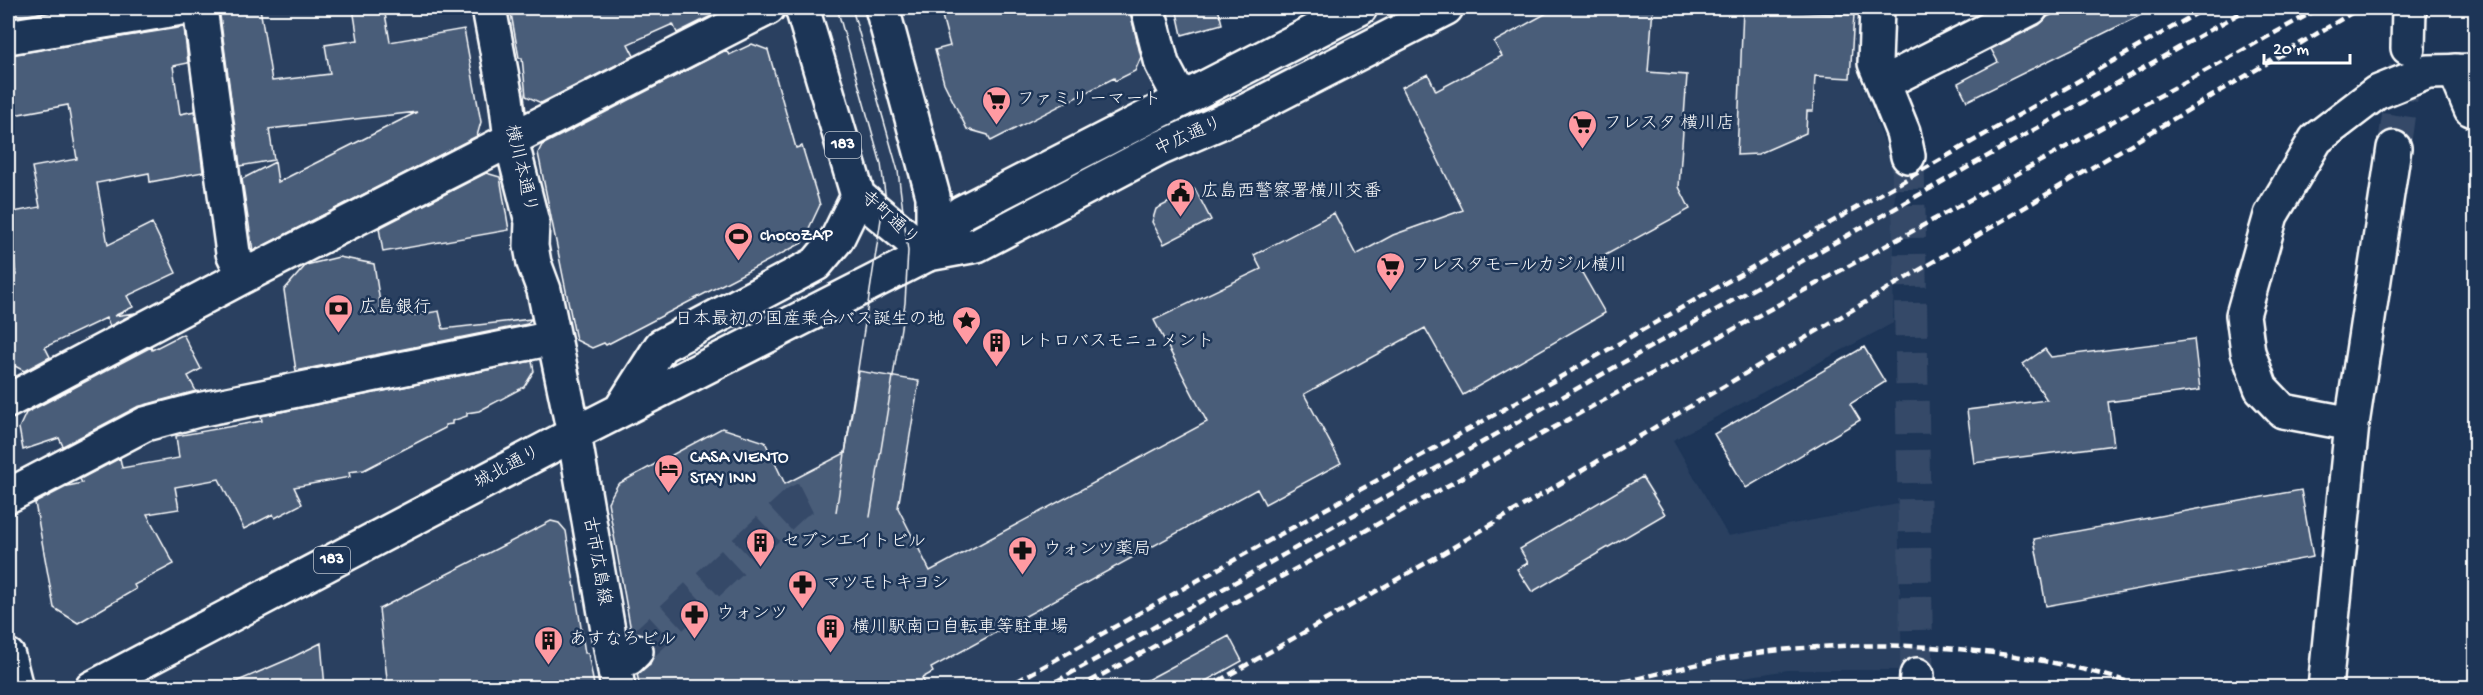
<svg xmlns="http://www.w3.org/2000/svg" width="2483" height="695" viewBox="0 0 2483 695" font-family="'Gochi Hand','Klee One',sans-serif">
<rect width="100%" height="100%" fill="#1d3557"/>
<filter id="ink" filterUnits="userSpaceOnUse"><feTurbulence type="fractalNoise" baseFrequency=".0167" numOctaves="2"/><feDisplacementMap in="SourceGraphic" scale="12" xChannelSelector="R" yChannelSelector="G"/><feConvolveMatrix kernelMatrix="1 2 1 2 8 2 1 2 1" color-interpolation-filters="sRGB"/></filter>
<g filter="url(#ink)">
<path fill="#2a4161" d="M 8,8 L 1145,8 L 1174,122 L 1393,8 L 1858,8 L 1857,72 L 1895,170 L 1893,323 L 1673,440 L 1728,536 L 1898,504 L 1902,670 L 1788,670 L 1675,688 L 8,687 Z"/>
<path fill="#4a5d79" stroke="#fff" stroke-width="1.5" d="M 8,8 L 71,8 L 8,18 Z
M 219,8 L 260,8 L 272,81 L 330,74 L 325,45 L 358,40 L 353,8 L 384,8 L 390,42 L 464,29 L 481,122 L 477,136 L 253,251 L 242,179 L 275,162 L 278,182 L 417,112 L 269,129 L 274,160 L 240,166 Z
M 510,8 L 708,8 L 711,16 L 677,33 L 673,24 L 628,44 L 634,56 L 541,103 L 526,96 L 522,58 L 519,58 Z
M 940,8 L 1129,8 L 1141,57 L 1135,71 L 1115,81 L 1114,78 L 991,141 L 988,135 L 967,129 L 944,83 L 935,50 L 950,46 Z
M 1176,8 L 1218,8 L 1222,24 L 1182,35 Z
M 1556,8 L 1653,8 L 1648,72 L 1687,75 L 1679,187 L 1690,209 L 1580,269 L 1605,313 L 1463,395 L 1425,328 L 1304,394 L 1341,463 L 1265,504 L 1257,489 L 931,668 L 933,672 L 922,678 L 927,687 L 640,687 L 637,674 L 650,664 L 654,648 L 662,640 L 631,631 L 608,502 L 618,484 L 722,428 L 765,442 L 785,484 L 845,453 L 859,371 L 919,381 L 898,508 L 930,571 L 1207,422 L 1154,320 L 1261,269 L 1254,255 L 1334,213 L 1356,255 L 1393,235 L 1463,210 L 1402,87 L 1428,74 L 1436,91 L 1502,56 L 1494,42 Z
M 2066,8 L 2155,8 L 1967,101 L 1958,83 L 1998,62 L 1991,49 L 2039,25 L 2047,17 Z
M 1743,9 L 1854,15 L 1850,78 L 1815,76 L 1813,111 L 1807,111 L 1806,133 L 1758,154 L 1737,155 Z
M 184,27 L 188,63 L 173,66 L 180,114 L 195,111 L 203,172 L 150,182 L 149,173 L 97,183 L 108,245 L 152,223 L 176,273 L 127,296 L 133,307 L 114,316 L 135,313 L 110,326 L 106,318 L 45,347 L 50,357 L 24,371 L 13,365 L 8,332 L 8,276 L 16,275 L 8,213 L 40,207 L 32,167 L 77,159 L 68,105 L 8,116 L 8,55 Z
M 752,44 L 768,50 L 796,148 L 802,146 L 820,205 L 802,243 L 606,345 L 604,343 L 592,348 L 576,340 L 538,153 L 542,145 L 726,50 L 729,55 Z
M 486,173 L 500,177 L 509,230 L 383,252 L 379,228 Z
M 1195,189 L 1211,220 L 1164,244 L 1152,222 L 1156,209 Z
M 339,257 L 374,264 L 381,309 L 409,304 L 411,316 L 439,311 L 443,329 L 531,319 L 527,324 L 296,371 L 284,290 L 306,265 Z
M 183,334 L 201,369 L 188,376 L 196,391 L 137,407 L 63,446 L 59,438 L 23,450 L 19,428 L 26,413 L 151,347 L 152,350 Z
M 2194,339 L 2200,390 L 2108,402 L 2114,445 L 1974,463 L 1967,410 L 2047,400 L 2023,364 L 2045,349 L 2051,357 Z
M 1864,347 L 1885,382 L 1850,404 L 1860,420 L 1746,488 L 1714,434 Z
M 532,361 L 534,371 L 524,387 L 479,411 L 467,413 L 467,416 L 452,421 L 452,424 L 445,425 L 445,428 L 364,470 L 349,472 L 350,477 L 294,487 L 302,504 L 275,518 L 273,514 L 244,529 L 219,479 L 175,487 L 179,509 L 147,514 L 174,564 L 134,585 L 136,589 L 78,623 L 54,608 L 35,503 L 68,486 L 82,483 L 80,479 L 120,458 L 122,468 L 179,458 L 176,436 L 262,421 L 261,416 Z
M 1642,477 L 1665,514 L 1532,592 L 1517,569 L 1528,563 L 1520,549 Z
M 2301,490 L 2313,557 L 2046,606 L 2034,539 Z
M 551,521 L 559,523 L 566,531 L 585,653 L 588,653 L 594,685 L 582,687 L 388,687 L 379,609 Z
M 1229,636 L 1242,661 L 1195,687 L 1134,687 Z
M 321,643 L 325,687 L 224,687 L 289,659 Z"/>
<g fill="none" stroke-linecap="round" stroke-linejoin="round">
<path stroke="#344968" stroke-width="33" stroke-dasharray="33 16" stroke-linecap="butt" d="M 1908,156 L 1917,675
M 636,651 L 797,502 L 807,497"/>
<path stroke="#344968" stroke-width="33" stroke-dasharray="33 16" stroke-linecap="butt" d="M 2394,148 L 2407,55"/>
<defs>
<path id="street" d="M 200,8 L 233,253 L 244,276
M 489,8 L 506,98 L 511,140 L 532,222 L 531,246 L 534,263 L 544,290 L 574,434
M 1148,8 L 1162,64 L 1181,100
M 1877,8 L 1875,63 L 1903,132 L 1908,156
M 8,37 L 182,8
M 2455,71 L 2471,109 L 2476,111
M 1885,82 L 2031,8
M 8,401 L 244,276 L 768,8
M 8,496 L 145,424 L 198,410 L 553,338
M 629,658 L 636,651
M 1916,688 L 1917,675"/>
<path id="secondary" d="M 2408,48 L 2409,8
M 928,254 L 977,245 L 1161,148 L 1244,112 L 1446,8
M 928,254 L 961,213 L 1360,8
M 2352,424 L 2283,411 L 2261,388 L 2248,352 L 2243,315 L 2271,215 L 2316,139 L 2376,93 L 2428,72 L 2476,71
M 574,434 L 618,688
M 8,656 L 16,688
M 2325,688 L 2352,424 L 2394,148"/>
<path id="highway" d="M 802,8 L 858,196 L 928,254
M 882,8 L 933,196 L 933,224 L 928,254
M 621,409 L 661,346 L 816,264 L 837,239 L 858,196
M 92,688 L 574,434 L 928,254"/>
</defs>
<use href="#street" stroke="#fff" stroke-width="38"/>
<use href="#secondary" stroke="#fff" stroke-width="38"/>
<use href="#highway" stroke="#fff" stroke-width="38"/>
<use href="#street" stroke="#1d3557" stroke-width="33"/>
<use href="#secondary" stroke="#1d3557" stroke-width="33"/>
<use href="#highway" stroke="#1d3557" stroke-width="33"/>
<path stroke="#fff" stroke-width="1.5" d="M 852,8 L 898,171 L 908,251 L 905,303 L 870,517
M 836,512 L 885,193 L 881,164 L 837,8"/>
<path stroke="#fff" stroke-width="4.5" stroke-dasharray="9 4.5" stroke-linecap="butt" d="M 1005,688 L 1485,420 L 2206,8
M 1044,688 L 1239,580 L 2249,8
M 1078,688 L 2320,8
M 1206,688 L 1440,555 L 2360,8
M 1598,688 C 1658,674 1719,657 1780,650 C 1904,638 2030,649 2148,688"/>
</g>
</g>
<defs>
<symbol id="supermarket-pin" viewBox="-11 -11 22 30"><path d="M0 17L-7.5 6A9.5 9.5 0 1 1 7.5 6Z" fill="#ff9aa2" stroke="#1d3557"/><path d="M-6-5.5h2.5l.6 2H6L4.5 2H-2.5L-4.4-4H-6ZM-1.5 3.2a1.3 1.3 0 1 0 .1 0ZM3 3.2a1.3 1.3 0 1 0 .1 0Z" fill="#111"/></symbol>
<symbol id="civic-pin" viewBox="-11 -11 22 30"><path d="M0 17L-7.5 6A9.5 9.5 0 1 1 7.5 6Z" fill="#ff9aa2" stroke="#1d3557"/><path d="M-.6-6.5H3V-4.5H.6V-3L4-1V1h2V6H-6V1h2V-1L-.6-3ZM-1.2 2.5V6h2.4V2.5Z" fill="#111"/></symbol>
<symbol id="stadium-pin" viewBox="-11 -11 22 30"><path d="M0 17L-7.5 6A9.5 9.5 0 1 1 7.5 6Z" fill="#ff9aa2" stroke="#1d3557"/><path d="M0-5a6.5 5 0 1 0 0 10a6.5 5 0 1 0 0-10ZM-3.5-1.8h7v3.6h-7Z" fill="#111"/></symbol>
<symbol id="bank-pin" viewBox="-11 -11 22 30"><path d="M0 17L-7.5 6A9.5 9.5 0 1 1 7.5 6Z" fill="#ff9aa2" stroke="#1d3557"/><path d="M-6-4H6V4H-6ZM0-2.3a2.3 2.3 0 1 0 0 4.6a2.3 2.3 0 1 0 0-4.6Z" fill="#111"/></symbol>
<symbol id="sight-pin" viewBox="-11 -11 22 30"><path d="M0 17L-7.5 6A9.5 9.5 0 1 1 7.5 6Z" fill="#ff9aa2" stroke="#1d3557"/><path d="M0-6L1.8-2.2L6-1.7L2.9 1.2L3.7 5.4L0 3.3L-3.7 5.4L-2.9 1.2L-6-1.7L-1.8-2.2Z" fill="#111"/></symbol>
<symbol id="building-pin" viewBox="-11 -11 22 30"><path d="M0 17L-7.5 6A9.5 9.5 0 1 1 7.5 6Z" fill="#ff9aa2" stroke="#1d3557"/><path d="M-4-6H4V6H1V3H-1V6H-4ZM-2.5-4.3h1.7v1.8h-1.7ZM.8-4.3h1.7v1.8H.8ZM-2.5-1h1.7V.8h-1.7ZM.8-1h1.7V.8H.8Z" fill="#111"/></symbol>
<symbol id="hotel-pin" viewBox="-11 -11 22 30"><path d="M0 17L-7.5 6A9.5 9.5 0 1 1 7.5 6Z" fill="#ff9aa2" stroke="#1d3557"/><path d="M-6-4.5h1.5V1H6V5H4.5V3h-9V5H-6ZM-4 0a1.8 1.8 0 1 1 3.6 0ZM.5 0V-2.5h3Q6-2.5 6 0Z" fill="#111"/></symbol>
<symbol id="pharmacy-pin" viewBox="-11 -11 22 30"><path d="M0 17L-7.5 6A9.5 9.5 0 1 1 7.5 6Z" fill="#ff9aa2" stroke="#1d3557"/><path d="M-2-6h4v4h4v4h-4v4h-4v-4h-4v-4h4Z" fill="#111"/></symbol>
</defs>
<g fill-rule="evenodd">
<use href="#supermarket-pin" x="980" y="84" width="33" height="45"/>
<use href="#supermarket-pin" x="1566" y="108" width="33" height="45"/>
<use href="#civic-pin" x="1164" y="176" width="33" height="45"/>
<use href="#stadium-pin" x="722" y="220" width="33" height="45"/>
<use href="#supermarket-pin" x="1374" y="250" width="33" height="45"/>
<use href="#bank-pin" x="322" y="292" width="33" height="45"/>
<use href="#sight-pin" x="950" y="304" width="33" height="45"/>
<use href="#building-pin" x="980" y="326" width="33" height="45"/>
<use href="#hotel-pin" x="652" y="452" width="33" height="45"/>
<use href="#building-pin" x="744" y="526" width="33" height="45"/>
<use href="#pharmacy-pin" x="1006" y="534" width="33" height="45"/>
<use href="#pharmacy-pin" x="786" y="568" width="33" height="45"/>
<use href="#pharmacy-pin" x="678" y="598" width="33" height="45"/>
<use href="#building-pin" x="814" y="612" width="33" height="45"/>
<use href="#building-pin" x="532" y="624" width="33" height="45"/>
</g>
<g text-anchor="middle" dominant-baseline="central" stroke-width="5" stroke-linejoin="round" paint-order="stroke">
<g fill="#1d3557" stroke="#bbc2cd" stroke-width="1.5">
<rect x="825" y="132" width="36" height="26" rx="4.5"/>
<rect x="314" y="547" width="36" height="26" rx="4.5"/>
</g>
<g font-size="16" font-weight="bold" fill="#fff">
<text x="843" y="145">183</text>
<text x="332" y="560">183</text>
</g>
<g font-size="18" fill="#fff" stroke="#1d3557" text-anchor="start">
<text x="1017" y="100">ファミリーマート</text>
<text x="1604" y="124">フレスタ 横川店</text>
<text x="1201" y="192">広島西警察署横川交番</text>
<text x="760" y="236">chocoZAP</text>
<text x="1412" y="266">フレスタモールカジル横川</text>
<text x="359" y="308">広島銀行</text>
<text x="945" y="320" text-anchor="end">日本最初の国産乗合バス誕生の地</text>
<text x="1017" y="342">レトロバスモニュメント</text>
<text x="690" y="458">CASA VIENTO<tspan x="690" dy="21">STAY INN</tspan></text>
<text x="782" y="542">セブンエイトビル</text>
<text x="1043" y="550">ウォンツ薬局</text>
<text x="823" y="584">マツモトキヨシ</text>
<text x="716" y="614">ウォンツ</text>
<text x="852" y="628">横川駅南口自転車等駐車場</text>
<text x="569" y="640">あすなろビル</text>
</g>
<g font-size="18" fill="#fff" stroke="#1d3557">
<text transform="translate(1189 137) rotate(-24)">中広通り</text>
<text transform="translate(520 169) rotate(77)">横川本通り</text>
<text transform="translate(889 219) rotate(42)">寺町通り</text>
<text transform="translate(508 468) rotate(-28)">城北通り</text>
<text transform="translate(596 561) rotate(80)">古市広島線</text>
</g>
</g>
<rect width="2483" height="695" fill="none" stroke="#1d3557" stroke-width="30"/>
<rect x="15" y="15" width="2453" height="665" fill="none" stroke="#fff" stroke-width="2" filter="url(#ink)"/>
<path d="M2264 54v9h86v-9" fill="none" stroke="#ffffff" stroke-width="3"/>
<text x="2273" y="54" font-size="18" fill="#ffffff" stroke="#1d3557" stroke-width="4.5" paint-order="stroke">20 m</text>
</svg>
